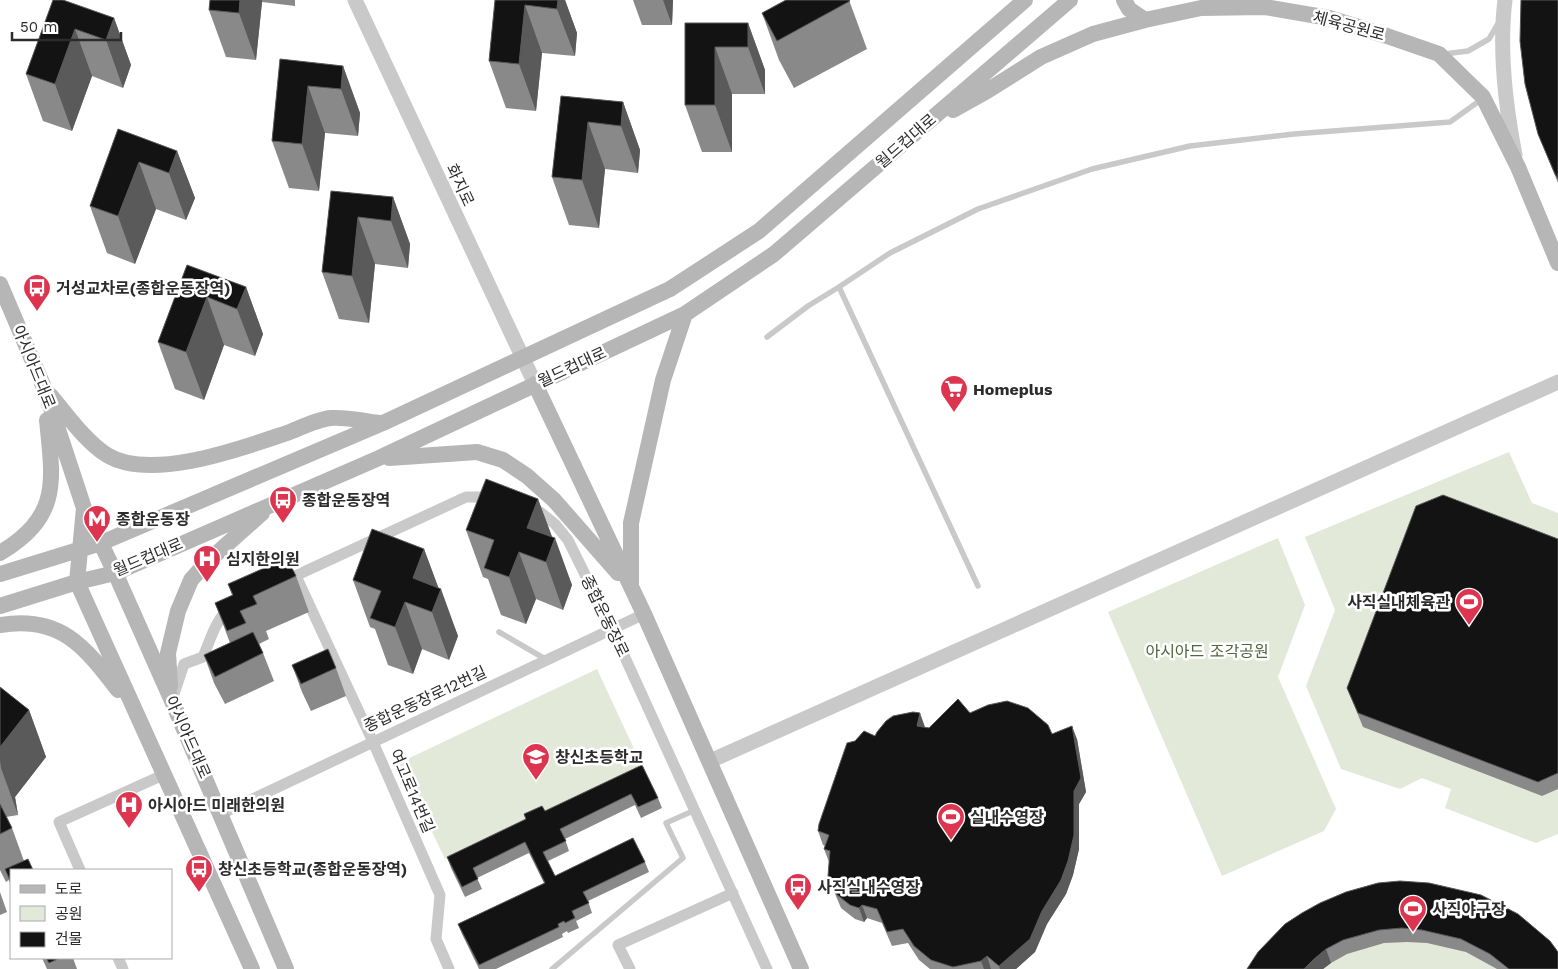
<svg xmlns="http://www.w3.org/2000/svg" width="1558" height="969" viewBox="0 0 1558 969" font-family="'Work Sans','Noto Sans KR',sans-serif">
<rect width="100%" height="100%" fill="#fff"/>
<path fill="#e3e9d9" d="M 1509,452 L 1532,503 L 1558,513 L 1558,834 L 1536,843 L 1445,808 L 1451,789 L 1422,778 L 1400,789 L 1341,769 L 1306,686 L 1335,610 L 1305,537 Z
M 1278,538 L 1305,605 L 1278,677 L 1336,809 L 1324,831 L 1222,876 L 1108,612 Z
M 597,669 L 642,766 L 445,859 L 399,763 Z
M 1306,926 L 1558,958 L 1558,969 L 1260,969 Z"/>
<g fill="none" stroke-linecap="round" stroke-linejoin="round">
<path stroke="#c9c9c9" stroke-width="5.5" d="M 1444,54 L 1468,51 L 1489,39 L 1499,22
M 767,337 L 808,306 L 839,287
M 978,586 L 839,287 L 890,253 L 978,209 L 1092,169 L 1190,146 L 1294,134 L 1450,122 L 1482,99
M 499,632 L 547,660
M 552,969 L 683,858 L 666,823 L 695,810"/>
<path stroke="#c9c9c9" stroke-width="11" d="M 532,508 L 540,512 L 555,524 L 568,540 L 612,629 L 767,969
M 296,576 L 373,742 L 440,895 L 436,939 L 449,969
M 282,582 L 466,497 L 493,497
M 173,697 L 184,664 L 203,657 C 210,641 216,618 230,608
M 221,814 L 644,614
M 80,870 L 59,822 L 163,775
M 118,958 L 123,969
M 630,969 L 618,945 L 733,893"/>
<path stroke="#c9c9c9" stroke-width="15" d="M 355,0 L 535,384
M 1505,0 C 1499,48 1506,108 1515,155
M 710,761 L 1558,382"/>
<path stroke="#b6b6b6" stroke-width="16" d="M 1124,0 L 1129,9 L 1145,20
M 953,110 L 987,91 L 1041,57 L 1093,34 L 1145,20 L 1201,8 L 1265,7 L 1329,18 L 1387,36 L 1439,54 L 1483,97 L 1518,167 L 1558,263
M 0,284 L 45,390 L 84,508 L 117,577 L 172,701 L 286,969
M 535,384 L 644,614 L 801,969
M 50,395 C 67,415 86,442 107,455 C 151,482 242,448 287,433 C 300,428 318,419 331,418 C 346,417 364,421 380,423
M 389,458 L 477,452 L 503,460 L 527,476 L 554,500 L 618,573
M 84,508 L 77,582 L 252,969
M 0,553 C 61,516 53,482 47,420
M 0,574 L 101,543 L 383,423 L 670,289 L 759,231 L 1025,0
M 631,583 L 631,523 L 663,380 L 685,314
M 0,606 L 77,582 L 115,573 L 379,458 L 685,314 L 774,254 L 1070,0
M 0,625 C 61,615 85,647 118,690
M 170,686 L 168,653 L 178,611 L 191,580 L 205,564 L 262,513"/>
</g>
<path fill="#898989" d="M 53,0 L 114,18 L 131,65 L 123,88 L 92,76 L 72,131 L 43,121 L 26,74 Z
M 210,0 L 295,0 L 295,6 L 262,2 L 256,60 L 226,57 L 209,10 Z
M 495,0 L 565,0 L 577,33 L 575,56 L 542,53 L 536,111 L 506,108 L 489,61 Z
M 633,0 L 673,0 L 672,25 L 642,25 Z
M 849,0 L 867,49 L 794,88 L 779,60 L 762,13 Z
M 1558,0 L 1558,183 L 1538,134 Z
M 685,23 L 748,23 L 765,70 L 765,94 L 732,94 L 732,152 L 702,152 L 685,105 Z
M 280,59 L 343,66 L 360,113 L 358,136 L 325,133 L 319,191 L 289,188 L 272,141 Z
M 561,96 L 623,102 L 640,150 L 638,173 L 605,169 L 599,228 L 569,225 L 552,177 Z
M 118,129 L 177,151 L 195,198 L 186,220 L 156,209 L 135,264 L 107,253 L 90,206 Z
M 331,191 L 393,197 L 410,244 L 408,268 L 375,264 L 369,323 L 339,319 L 322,272 Z
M 187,265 L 246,287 L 263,334 L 255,356 L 224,345 L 204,400 L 175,389 L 158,342 Z
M 538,499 L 552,537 L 572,585 L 563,610 L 536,599 L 526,624 L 501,615 L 488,579 L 483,577 L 466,530 Z
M 1558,539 L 1558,789 L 1542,796 L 1363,727 L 1347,688 Z
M 424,549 L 438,587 L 458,636 L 449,660 L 422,649 L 413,674 L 388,665 L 375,629 L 370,627 L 353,580 Z
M 296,576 L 309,612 L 266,631 L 269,639 L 259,644 L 263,653 L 274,681 L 225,704 L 214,683 L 204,655 L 230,643 L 215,603 L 232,595 L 228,584 Z
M 292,665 L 336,668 L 346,696 L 311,711 L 302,692 Z
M 0,687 L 29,710 L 46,757 L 15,797 L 18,815 L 6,817 L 12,828 L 24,861 L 11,870 L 11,886 L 9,880 L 6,882 L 0,870 Z
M 970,713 L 1052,734 L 1077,739 L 1086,792 L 1079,804 L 1079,849 L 1073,875 L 1066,894 L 1047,924 L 1035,952 L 1016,969 L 930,969 L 919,960 L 908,943 L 892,946 L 882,923 L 867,918 L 864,922 L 855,919 L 841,908 L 833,889 L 828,876 L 829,862 L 824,849 L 825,846 L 823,845 L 818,831 L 875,736 L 925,727 L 929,728 Z
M 642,765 L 658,798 L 662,808 L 641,818 L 635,805 L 565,839 L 569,851 L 548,861 L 555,876 L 645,862 L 649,872 L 588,901 L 592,913 L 576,921 L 579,928 L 568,933 L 567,931 L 562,934 L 563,937 L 496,969 L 479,969 L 462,934 L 458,924 L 544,883 L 529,853 L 477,878 L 482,889 L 465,897 L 451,868 L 447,857 L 526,820 L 524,814 L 545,811 Z
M 0,892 L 7,912 L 0,915 Z
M 1320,903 L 1558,952 L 1558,969 L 1497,969 L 1466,952 L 1427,943 L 1407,942 L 1384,943 L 1347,954 L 1331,963 L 1323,969 Z
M 42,958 L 73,958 L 77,969 L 47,969 Z"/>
<path fill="#5a5a5a" d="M 240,0 L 262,0 L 262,2 L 256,60 L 239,13 Z
M 558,0 L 565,0 L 577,33 L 575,56 L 557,9 Z
M 663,0 L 673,0 L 672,25 Z
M 525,5 L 542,53 L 536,111 L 519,64 Z
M 114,18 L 131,65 L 123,88 L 106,40 Z
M 748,23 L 765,70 L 765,94 L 748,47 Z
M 75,29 L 92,76 L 72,131 L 55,84 Z
M 715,47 L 732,94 L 732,152 L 715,105 Z
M 343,66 L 360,113 L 358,136 L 341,89 Z
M 308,86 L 325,133 L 319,191 L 302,144 Z
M 623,102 L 640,150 L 638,173 L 621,126 Z
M 588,122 L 605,169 L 599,228 L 582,180 Z
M 177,151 L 195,198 L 186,220 L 169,173 Z
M 139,162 L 156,209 L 135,264 L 118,216 Z
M 393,197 L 410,244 L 408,268 L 391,221 Z
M 358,217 L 375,264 L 369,323 L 352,276 Z
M 246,287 L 263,334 L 255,356 L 237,309 Z
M 207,297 L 224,345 L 204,400 L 186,352 Z
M 538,499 L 554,542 L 555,538 L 572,585 L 563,610 L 546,562 L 527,528 Z
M 424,549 L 440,592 L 441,589 L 458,636 L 449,660 L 432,612 L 413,578 Z
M 519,552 L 536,599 L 526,624 L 509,577 Z
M 405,602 L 422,649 L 413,674 L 395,627 Z
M 29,710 L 46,757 L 15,797 L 18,815 L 1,768 L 0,760 L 0,747 Z
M 920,713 L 925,727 L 922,740 L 917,726 Z
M 1072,726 L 1077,739 L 1086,792 L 1079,804 L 1079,849 L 1073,875 L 1066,894 L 1047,924 L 1035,952 L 1016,969 L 1000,969 L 999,966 L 1074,791 Z
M 862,905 L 867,918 L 864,922 L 859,908 Z
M 1326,949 L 1331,963 L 1323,969 L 1304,969 L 1313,960 Z
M 987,956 L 991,969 L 984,969 L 981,961 Z"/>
<path fill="#131313" stroke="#5a5a5a" d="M 53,0 L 63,0 L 114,18 L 106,40 L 75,29 L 55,84 L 26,74 Z
M 210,0 L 240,0 L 239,13 L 209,10 Z
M 495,0 L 558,0 L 557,9 L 525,5 L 519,64 L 489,61 Z
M 786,0 L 849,0 L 850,1 L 777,41 L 762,13 Z
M 1521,0 L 1558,0 L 1558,179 L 1555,174 L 1538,134 L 1525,84 L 1520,41 Z
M 685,23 L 748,23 L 748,47 L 715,47 L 715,105 L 685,105 Z
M 280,59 L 343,66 L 341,89 L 308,86 L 302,144 L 272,141 Z
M 561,96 L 623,102 L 621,126 L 588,122 L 582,180 L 552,177 Z
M 118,129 L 177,151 L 169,173 L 139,162 L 118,216 L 90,206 Z
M 331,191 L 393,197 L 391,221 L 358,217 L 352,276 L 322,272 Z
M 187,265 L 246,287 L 237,309 L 207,297 L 186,352 L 158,342 Z
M 486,479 L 538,499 L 527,528 L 555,538 L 546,562 L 519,552 L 509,577 L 484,568 L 494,540 L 466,530 Z
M 1443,495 L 1558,539 L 1558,773 L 1538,782 L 1358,713 L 1347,688 L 1416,506 Z
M 372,529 L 424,549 L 413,578 L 441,589 L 432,612 L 405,602 L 395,627 L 370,618 L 381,591 L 353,580 Z
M 287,558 L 296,576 L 253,596 L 257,604 L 240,611 L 246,623 L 227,631 L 215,603 L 233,595 L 228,584 Z
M 253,632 L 263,653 L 215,677 L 204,655 Z
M 328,649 L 336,668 L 301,684 L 292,665 Z
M 0,687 L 29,710 L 0,747 Z
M 958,699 L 970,713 L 988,705 L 1007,701 L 1028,708 L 1048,725 L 1052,734 L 1072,726 L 1081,778 L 1074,791 L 1074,835 L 1068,861 L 1061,880 L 1042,911 L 1030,939 L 999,966 L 987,956 L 981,961 L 953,967 L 931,960 L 914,946 L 903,929 L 887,932 L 877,909 L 862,905 L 859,908 L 850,905 L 836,894 L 828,876 L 830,851 L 824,849 L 829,835 L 818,831 L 819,824 L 847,743 L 855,741 L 864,731 L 875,736 L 877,732 L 886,721 L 893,716 L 913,712 L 920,713 L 917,726 L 929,728 Z
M 642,765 L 658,798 L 638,807 L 631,794 L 560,829 L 566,841 L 543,852 L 555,876 L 633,838 L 645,862 L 583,892 L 589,903 L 572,911 L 575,918 L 565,923 L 564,921 L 558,924 L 559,927 L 479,965 L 458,924 L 545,883 L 525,842 L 473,868 L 478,879 L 462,887 L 447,857 L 526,819 L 524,814 L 542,806 L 545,811 Z
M 0,804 L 12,828 L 0,834 Z
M 28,859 L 33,870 L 11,870 L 11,883 L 5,869 Z
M 1400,881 L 1429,883 L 1481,895 L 1518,914 L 1550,941 L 1558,952 L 1558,969 L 1509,969 L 1490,954 L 1461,939 L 1422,930 L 1402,928 L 1379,930 L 1343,940 L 1326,949 L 1313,960 L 1304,969 L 1247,969 L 1258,952 L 1285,924 L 1302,913 L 1320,903 L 1346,892 L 1378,883 Z
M 46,958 L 60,958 L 49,963 Z"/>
<defs>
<symbol id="bus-pin" viewBox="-11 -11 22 30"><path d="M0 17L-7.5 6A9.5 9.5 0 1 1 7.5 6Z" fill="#dd344f" stroke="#fff"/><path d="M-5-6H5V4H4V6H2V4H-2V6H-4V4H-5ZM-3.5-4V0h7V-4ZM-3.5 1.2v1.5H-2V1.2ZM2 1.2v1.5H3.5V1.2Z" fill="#fff"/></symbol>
<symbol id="supermarket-pin" viewBox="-11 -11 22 30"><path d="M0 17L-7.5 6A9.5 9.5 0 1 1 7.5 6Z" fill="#dd344f" stroke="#fff"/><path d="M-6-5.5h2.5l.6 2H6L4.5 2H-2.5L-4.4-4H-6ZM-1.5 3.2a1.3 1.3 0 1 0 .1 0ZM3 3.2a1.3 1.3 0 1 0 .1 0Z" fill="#fff"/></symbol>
<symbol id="metro-pin" viewBox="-11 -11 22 30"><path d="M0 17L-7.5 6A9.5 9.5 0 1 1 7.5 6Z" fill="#dd344f" stroke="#fff"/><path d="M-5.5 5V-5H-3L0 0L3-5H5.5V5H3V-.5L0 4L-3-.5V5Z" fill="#fff"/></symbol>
<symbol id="hospital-pin" viewBox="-11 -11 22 30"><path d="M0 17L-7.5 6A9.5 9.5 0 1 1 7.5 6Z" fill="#dd344f" stroke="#fff"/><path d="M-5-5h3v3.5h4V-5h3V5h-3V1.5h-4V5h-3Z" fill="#fff"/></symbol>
<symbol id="stadium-pin" viewBox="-11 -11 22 30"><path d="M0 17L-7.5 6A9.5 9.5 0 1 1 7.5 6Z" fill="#dd344f" stroke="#fff"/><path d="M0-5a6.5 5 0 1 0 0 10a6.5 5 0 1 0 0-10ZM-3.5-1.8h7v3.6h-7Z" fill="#fff"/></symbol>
<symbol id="school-pin" viewBox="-11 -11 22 30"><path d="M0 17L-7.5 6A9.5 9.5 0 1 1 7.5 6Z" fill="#dd344f" stroke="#fff"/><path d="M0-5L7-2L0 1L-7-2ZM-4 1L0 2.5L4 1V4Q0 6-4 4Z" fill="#fff"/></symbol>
</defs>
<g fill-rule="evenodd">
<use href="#bus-pin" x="21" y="272" width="32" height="43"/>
<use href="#supermarket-pin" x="938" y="373" width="32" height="43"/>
<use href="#bus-pin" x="267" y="484" width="32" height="43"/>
<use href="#metro-pin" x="81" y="503" width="32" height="43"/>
<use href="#hospital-pin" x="191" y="543" width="32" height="43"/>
<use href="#stadium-pin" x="1453" y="586" width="32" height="43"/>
<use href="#school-pin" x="520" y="741" width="32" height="43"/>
<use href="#hospital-pin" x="113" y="789" width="32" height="43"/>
<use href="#stadium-pin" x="935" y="801" width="32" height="43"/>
<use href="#bus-pin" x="183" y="853" width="32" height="43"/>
<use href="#bus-pin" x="782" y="871" width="32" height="43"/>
<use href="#stadium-pin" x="1397" y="893" width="32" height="43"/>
</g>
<g text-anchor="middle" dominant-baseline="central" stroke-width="5" stroke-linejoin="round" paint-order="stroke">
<g font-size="16" fill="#2c2c2c" stroke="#fff">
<text transform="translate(1349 26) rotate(15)">체육공원로</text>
<text transform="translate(906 141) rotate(-41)">월드컵대로</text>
<text transform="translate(460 185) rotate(65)">화지로</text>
<text transform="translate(34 367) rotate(68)">아시아드대로</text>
<text transform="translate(572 367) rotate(-25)">월드컵대로</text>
<text transform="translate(148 557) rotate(-23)">월드컵대로</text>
<text transform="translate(605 616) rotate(64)">종합운동장로</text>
<text transform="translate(425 699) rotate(-25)">종합운동장로12번길</text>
<text transform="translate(188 737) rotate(66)">아시아드대로</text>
<text transform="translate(412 791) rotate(67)">여고로14번길</text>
</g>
<g font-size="16" font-weight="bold" fill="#2c2c2c" stroke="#fff" text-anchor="start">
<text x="56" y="288">거성교차로(종합운동장역)</text>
<text x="973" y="389">Homeplus</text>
<text x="302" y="500">종합운동장역</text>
<text x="116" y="519">종합운동장</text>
<text x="226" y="559">심지한의원</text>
<text x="1450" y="602" text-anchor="end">사직실내체육관</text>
<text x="555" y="757">창신초등학교</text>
<text x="148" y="805">아시아드 미래한의원</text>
<text x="970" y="817">실내수영장</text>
<text x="218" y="869">창신초등학교(종합운동장역)</text>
<text x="817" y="887">사직실내수영장</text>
<text x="1432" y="909">사직야구장</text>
</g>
<g font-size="16" fill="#53653c" stroke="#fff">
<text x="1207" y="651">아시아드 조각공원</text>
</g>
</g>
<rect x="10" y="869" width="162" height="90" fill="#ffffff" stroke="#ababab"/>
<rect x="20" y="885" width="25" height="8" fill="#b6b6b6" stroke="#ababab"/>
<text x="55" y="894" font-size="15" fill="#2c2c2c">도로</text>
<rect x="20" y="906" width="25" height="15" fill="#e3e9d9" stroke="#ababab"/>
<text x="55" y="919" font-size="15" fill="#2c2c2c">공원</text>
<rect x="20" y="932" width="25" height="15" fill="#131313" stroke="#ababab"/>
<text x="55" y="944" font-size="15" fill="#2c2c2c">건물</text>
<path d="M12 32v8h109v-8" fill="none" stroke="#2c2c2c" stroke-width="2.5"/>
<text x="20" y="32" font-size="15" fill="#2c2c2c" stroke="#ffffff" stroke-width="4" paint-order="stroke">50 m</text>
</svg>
